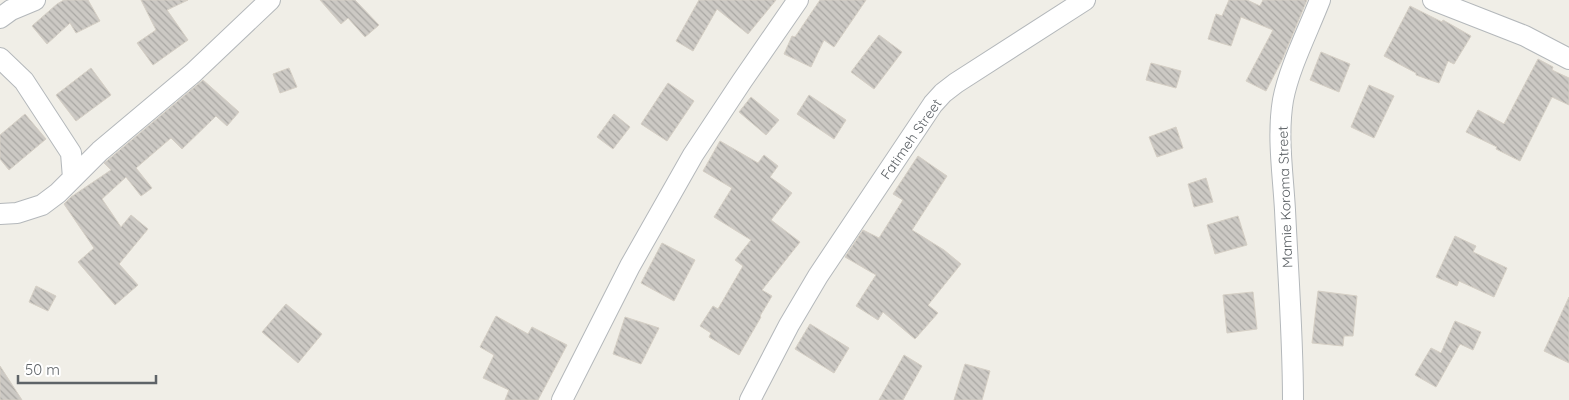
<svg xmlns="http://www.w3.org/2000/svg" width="1569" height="400" viewBox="0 0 1569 400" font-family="Quicksand,sans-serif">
<defs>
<pattern id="building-back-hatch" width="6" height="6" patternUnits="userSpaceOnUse" patternTransform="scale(1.25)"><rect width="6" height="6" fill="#ccc9c4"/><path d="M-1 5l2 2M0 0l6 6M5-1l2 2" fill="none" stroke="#a9a7a3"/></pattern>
</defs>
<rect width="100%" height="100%" fill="#f0eee7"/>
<path fill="url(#building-back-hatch)" stroke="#d5cfc5" d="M 64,0 L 88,0 L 100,21 L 76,33 L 70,23 L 47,44 L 32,26 L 57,4 Z
M 141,0 L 188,0 L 167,10 L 188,40 L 153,65 L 137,43 L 156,30 Z
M 320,0 L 355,0 L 379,25 L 365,37 L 348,18 L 341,24 Z
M 699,0 L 776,0 L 748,34 L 717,9 L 693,51 L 676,41 Z
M 820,0 L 866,0 L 834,47 L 824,40 L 811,67 L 784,54 L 792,36 L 795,37 Z
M 1229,0 L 1247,0 L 1260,6 L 1263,0 L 1307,0 L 1282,60 L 1266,91 L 1246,81 L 1273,30 L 1241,17 L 1231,46 L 1208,39 L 1216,14 L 1222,16 Z
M 1410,6 L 1442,22 L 1443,20 L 1471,36 L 1454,64 L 1448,61 L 1439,83 L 1416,75 L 1416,73 L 1384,56 Z
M 879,35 L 902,52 L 874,89 L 851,72 Z
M 1321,52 L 1350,64 L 1339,92 L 1310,80 Z
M 1538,59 L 1553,67 L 1552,70 L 1569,78 L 1569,105 L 1552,97 L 1520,161 L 1496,149 L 1497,147 L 1466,132 L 1478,110 L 1504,124 Z
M 1151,63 L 1181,71 L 1176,88 L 1146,80 Z
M 91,68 L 111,95 L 76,121 L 56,95 Z
M 289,68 L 297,87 L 280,93 L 273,74 Z
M 203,80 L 239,112 L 227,126 L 216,116 L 182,149 L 171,138 L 136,168 L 152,188 L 141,196 L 126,177 L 102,199 L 121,227 L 131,215 L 148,229 L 119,264 L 138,285 L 115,305 L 78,262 L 94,248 L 64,204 L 71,197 L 111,170 L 104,163 L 108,160 Z
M 668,83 L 694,101 L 667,141 L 641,124 Z
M 1369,85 L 1394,96 L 1374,138 L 1351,127 Z
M 809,95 L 846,120 L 834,139 L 797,114 Z
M 751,97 L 779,120 L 766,135 L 739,112 Z
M 25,114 L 46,139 L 9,170 L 0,159 L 0,135 Z
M 614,114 L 630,127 L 613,149 L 597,137 Z
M 1176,127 L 1183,148 L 1157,157 L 1149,137 Z
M 720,141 L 758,163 L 764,155 L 778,166 L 770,177 L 792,193 L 771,220 L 800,242 L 762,290 L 772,296 L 760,316 L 761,317 L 739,355 L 709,337 L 711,333 L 700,326 L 713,306 L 718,309 L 743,266 L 735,260 L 751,240 L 714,217 L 732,188 L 703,171 Z
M 918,156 L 947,176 L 912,230 L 944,250 L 961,264 L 928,305 L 938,313 L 915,339 L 883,312 L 878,320 L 856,306 L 876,275 L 845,257 L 863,230 L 879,238 L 903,200 L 893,194 Z
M 1206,178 L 1213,202 L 1194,207 L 1188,184 Z
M 1238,216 L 1247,245 L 1215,254 L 1207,225 Z
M 1455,236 L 1476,246 L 1473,252 L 1507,268 L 1494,297 L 1459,281 L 1457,286 L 1436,277 Z
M 662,243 L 695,260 L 674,301 L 641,283 Z
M 36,286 L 56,296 L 48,311 L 29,302 Z
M 1318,291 L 1357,296 L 1353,336 L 1344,336 L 1343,346 L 1312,343 Z
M 1253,292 L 1257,329 L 1227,333 L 1223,295 Z
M 1569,297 L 1569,363 L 1544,351 Z
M 286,304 L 322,334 L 298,363 L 262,332 Z
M 496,316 L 528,334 L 532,327 L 567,345 L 538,400 L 505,400 L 509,390 L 483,378 L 494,355 L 480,347 Z
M 625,317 L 659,328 L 641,364 L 613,354 Z
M 1455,321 L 1481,332 L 1473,350 L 1460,344 L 1436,387 L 1415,375 L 1431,348 L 1441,353 Z
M 810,324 L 849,348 L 834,373 L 795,349 Z
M 904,355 L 922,366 L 903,400 L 879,400 Z
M 965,364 L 990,371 L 982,400 L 954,400 Z
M 0,366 L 22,400 L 0,400 Z"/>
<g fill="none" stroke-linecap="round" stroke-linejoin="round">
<defs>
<path id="minor" d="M 1433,0 L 1525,36 L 1569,59
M 0,18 L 11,10 L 35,0
M 0,58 L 24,81 L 71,153 L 73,178
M 0,214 L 17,213 L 42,205 L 58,193 L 100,151 L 193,73 L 270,0
M 562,400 L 630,266 L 693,155 L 742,81 L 798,0
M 750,400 L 789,325 L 818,276 L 933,104 L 943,93 L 956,83 L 1085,0
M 1293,400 C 1293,337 1288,273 1285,210 C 1283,174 1277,136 1283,100 C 1289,68 1308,31 1320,0"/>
</defs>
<use href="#minor" stroke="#b4b8bb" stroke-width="22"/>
<use href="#minor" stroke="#fff" stroke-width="20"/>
</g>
<g text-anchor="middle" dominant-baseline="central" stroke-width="4.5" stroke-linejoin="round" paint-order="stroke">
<g font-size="14" fill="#5e6367" stroke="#fff">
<text transform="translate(911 139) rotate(-55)">Fatimeh Street</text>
<text transform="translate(1285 197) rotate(-92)">Mamie Koroma Street</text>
</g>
</g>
<path d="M18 375v8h138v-8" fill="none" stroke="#5e6367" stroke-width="2.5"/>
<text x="25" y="375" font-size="15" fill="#5e6367" stroke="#ffffff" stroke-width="4" paint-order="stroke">50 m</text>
</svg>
